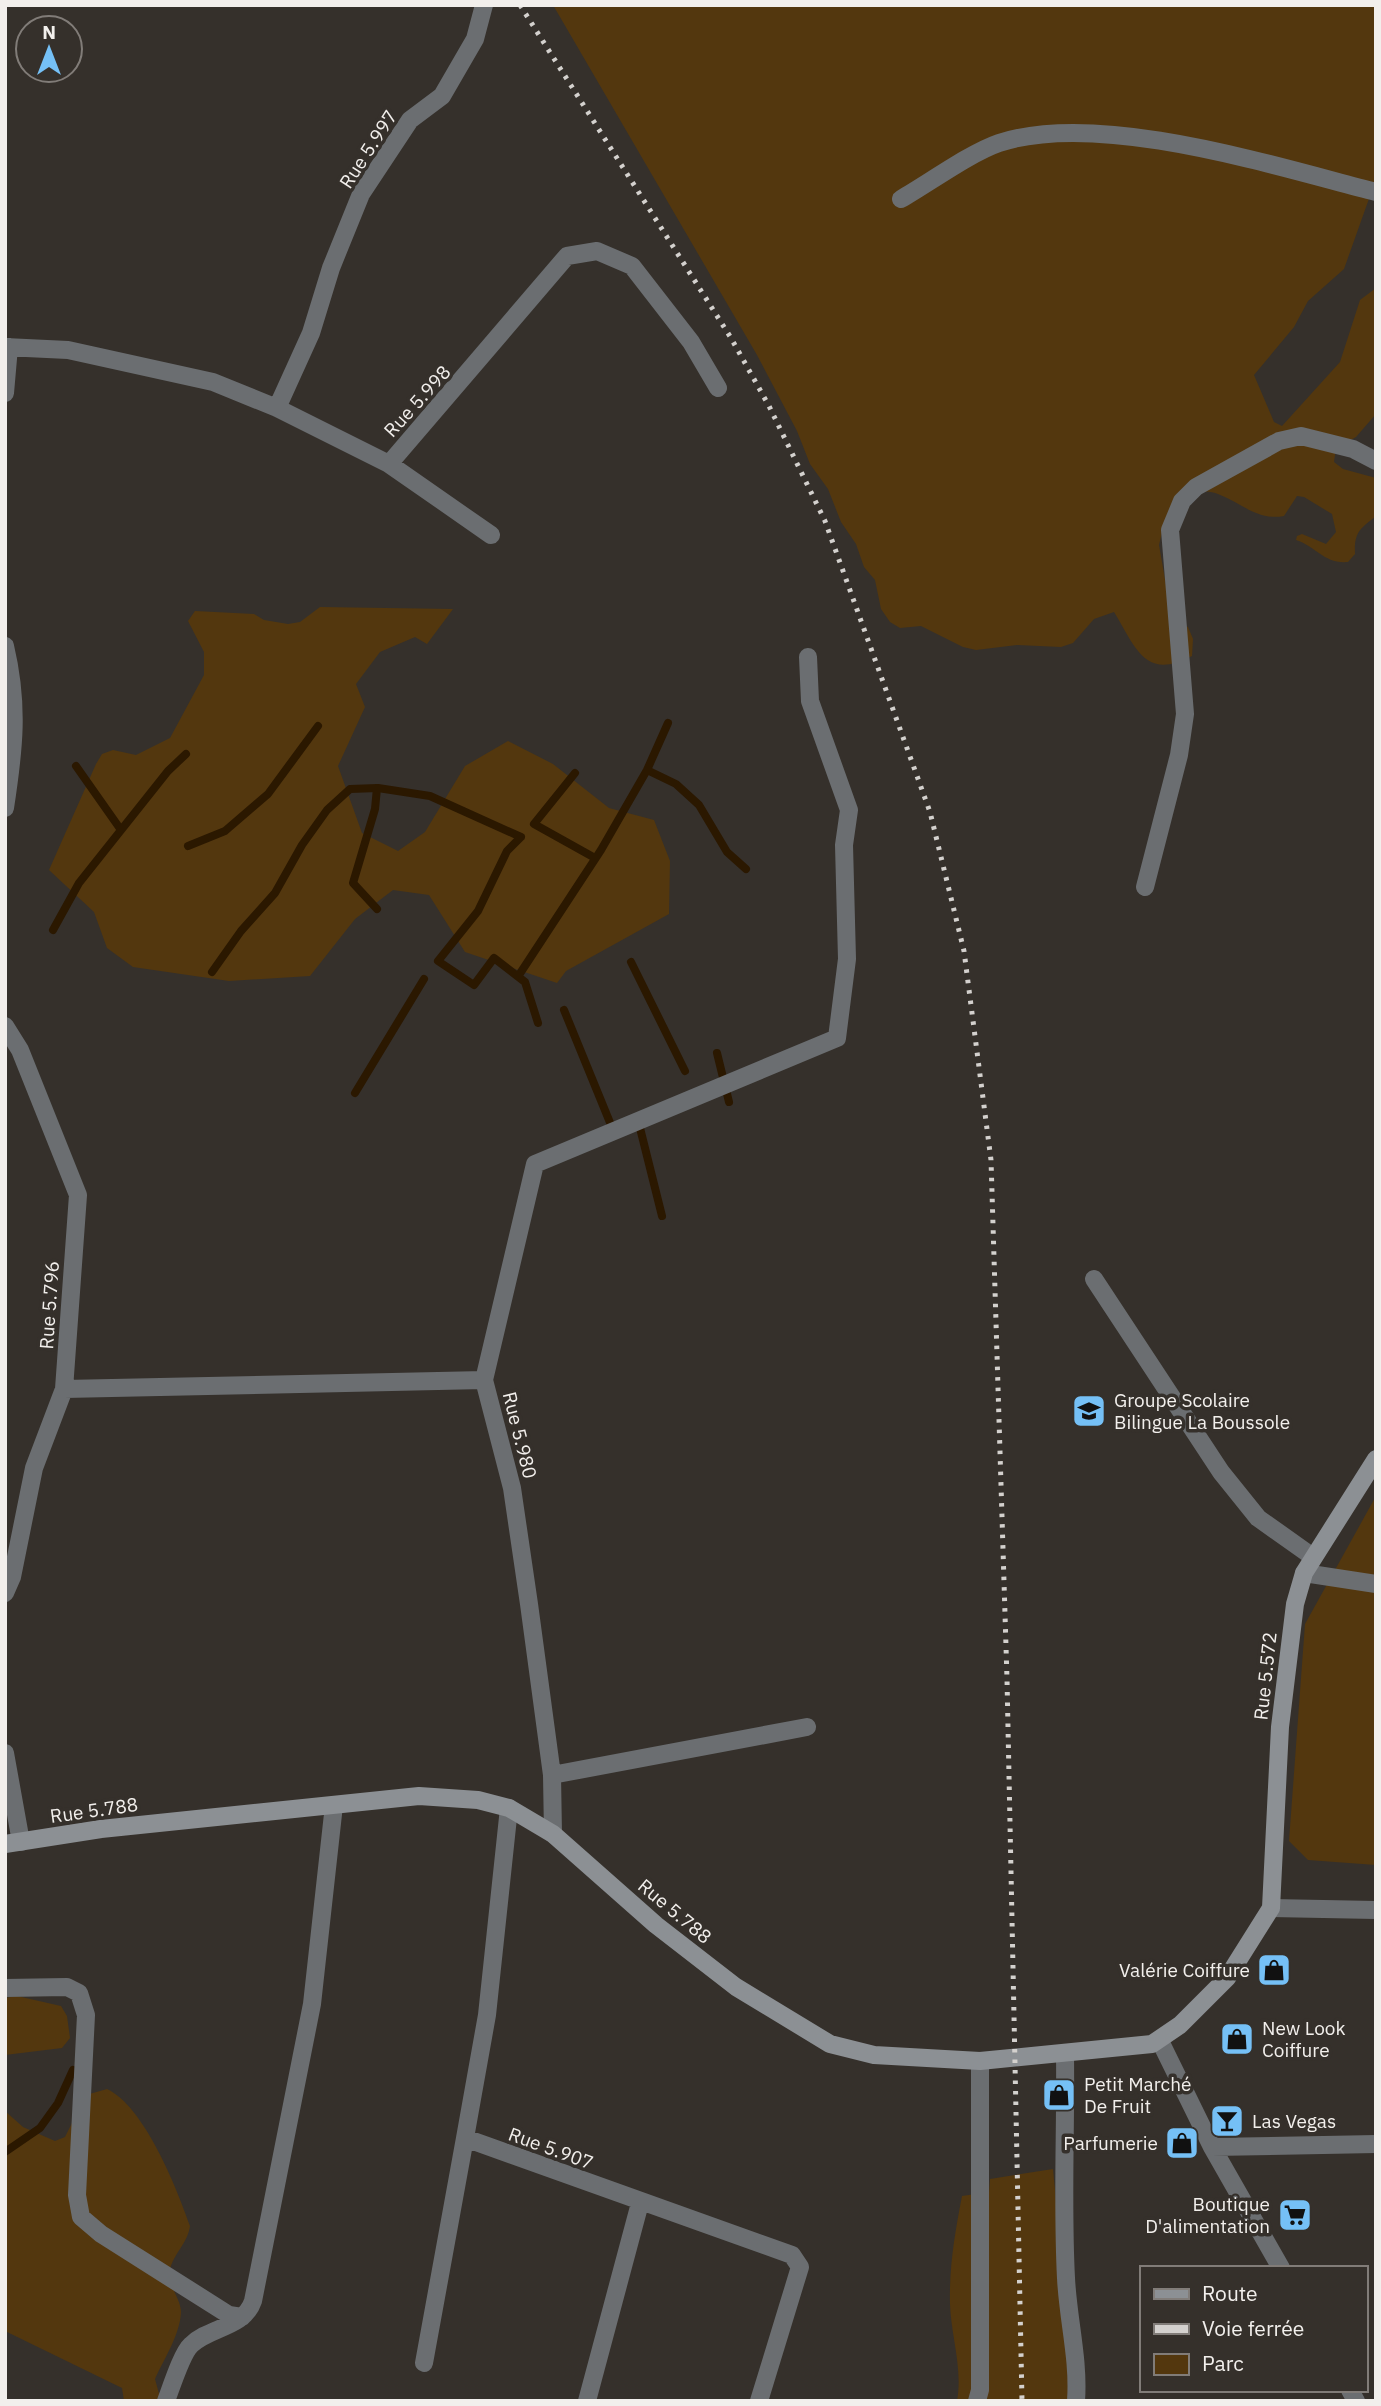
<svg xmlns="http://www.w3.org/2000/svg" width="1381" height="2406" viewBox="0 0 1381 2406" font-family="'IBM Plex Sans',sans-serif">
<rect width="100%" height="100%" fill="#35302b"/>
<path fill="#53370e" d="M 553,5 L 1376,5 L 1376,179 L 1344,269 L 1308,301 L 1294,327 L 1254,375 L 1274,422 L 1282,426 L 1340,362 L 1360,300 L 1376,288 L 1376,414 L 1356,437 L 1336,448 L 1334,462 L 1343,469 L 1376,478 L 1376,516 C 1360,529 1354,532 1355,554 L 1348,562 C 1324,564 1317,547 1296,540 L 1297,536 L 1302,534 L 1326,544 L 1336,532 L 1332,514 L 1304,497 L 1297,496 L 1284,516 C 1257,521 1242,503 1218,494 C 1209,490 1195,492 1185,492 L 1163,528 L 1159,545 L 1171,614 L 1179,623 L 1188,627 L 1193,639 L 1192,656 C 1145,681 1136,648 1114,612 L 1094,619 L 1073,643 L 1061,647 L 1017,645 L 976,650 L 963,647 L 921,626 L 900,628 L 890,622 L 881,609 L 875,580 L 864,567 L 856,544 L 841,522 L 828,489 L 810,464 L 797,431 L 757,355 Z
M 320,607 L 453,609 L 427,644 L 415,637 L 380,652 L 356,684 L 365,707 L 338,766 L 362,833 L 398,851 L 425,832 L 465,766 L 508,741 L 553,764 L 609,808 L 654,820 L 670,861 L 669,914 L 566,971 L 557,983 L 465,952 L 429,895 L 393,890 L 355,919 L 310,976 L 229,981 L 133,967 L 107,948 L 94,912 L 49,870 L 96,764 L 102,754 L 113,750 L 136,755 L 170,738 L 204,675 L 204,652 L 188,621 L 195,611 L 254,614 L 264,620 L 288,624 L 300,622 Z
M 1376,1496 L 1376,1865 L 1308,1860 L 1289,1841 L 1305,1624 Z
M 17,1996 L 61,2006 L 67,2016 L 70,2038 L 62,2048 L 5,2055 L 5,1998 Z
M 107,2089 C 144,2106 177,2188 190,2226 C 188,2243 173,2254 170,2270 C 167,2286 181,2298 181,2312 C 180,2335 164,2359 155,2379 L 161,2401 L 124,2401 L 122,2388 L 5,2331 L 5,2111 L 23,2127 L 55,2141 L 65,2137 L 86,2095 Z
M 1053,2169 L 1071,2357 L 1071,2401 L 957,2401 C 963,2369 951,2336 950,2304 C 949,2267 955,2232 962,2196 L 989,2192 L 990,2179 Z"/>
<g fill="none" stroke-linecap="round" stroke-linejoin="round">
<path stroke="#2b1800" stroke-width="8" d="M 76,766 L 121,830
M 647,770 L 676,784 L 699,805 L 727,852 L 746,869
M 575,773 L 534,824 L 595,858
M 377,788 L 375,809 L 353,883 L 377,909
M 188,846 L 225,831 L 268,794 L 318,726
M 53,930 L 79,883 L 168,771 L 186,754
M 631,962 L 685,1071
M 212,972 L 241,931 L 275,893 L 302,845 L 327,810 L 350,789 L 378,788 L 430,796 L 521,837 L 507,851 L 478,911 L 438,961 L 474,985 L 494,958 L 525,982 L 538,1023
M 519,975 L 601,850 L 647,770 L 668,723
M 564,1010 L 611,1125
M 717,1053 L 729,1102
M 355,1093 L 424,979
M 639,1124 L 662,1216
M 5,2152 L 40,2128 L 58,2103 L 73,2070"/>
<path stroke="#6b6e71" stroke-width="18" d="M 901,199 C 929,183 970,153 999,143 C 1099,110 1274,166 1376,192
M 5,347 L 68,350 L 213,382 L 277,408 L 389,464 L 567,256 L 597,251 L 632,266 L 691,342 L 718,388
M 5,393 L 9,347
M 277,408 L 311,333 L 331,268 L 361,194 L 410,120 L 442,96 L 475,39 L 484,5
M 389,464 L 491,535
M 5,646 C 19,705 14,749 5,808
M 1145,887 L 1179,755 L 1185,714 L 1170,530 L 1182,501 L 1196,487 L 1279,441 L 1301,436 L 1353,449 L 1376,461
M 5,1026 L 20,1050 L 78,1195 L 64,1389 L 34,1468 L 12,1577 L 5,1593
M 1094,1279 L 1221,1472 L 1258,1518 L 1313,1557
M 484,1380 L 535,1164 L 837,1038 L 847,959 L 844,845 L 849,810 L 810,701 L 808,657
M 64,1389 L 484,1380 L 512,1488 L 529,1604 L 552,1775 L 553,1834
M 1304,1573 L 1376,1584
M 5,1753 L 21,1842
M 552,1775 L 807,1727
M 509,1808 L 487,2015 L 465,2138 L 792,2255 L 800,2267 L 759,2401
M 1271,1908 L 1376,1910
M 5,1988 L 67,1987 L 79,1993 L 86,2015 L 77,2195 L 81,2217 L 101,2234 L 229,2315 L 242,2317
M 1160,2041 L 1212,2147 L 1281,2268
M 1065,2054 C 1066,2129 1062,2203 1066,2278 C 1068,2320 1079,2359 1076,2401
M 1212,2147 L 1376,2144
M 424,2363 L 465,2138
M 1350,2390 L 1356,2401
M 166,2401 C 171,2388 182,2353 191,2345 C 209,2327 244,2328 253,2301 L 312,2004 L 334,1805
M 587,2401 L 640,2203
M 977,2401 L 980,2390 L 980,2061"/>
<path stroke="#8c9094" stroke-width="18" d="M 5,1844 L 101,1829 L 419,1796 L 478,1800 L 509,1808 L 553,1834 L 656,1925 L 736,1987 L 830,2044 L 874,2055 L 980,2061 L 1152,2044 L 1180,2025 L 1227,1978 L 1271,1908 L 1280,1727 L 1295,1604 L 1304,1573 L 1376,1459"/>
<path stroke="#d4d1ce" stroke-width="5" stroke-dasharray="3.5 7" stroke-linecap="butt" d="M 520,5 L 731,338 L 769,406 L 825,521 L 930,812 L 964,951 L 991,1160 L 1007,1679 L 1022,2401"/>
</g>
<defs>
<symbol id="school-square" viewBox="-11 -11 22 22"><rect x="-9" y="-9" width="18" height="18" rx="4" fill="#75c0f6" stroke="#35302b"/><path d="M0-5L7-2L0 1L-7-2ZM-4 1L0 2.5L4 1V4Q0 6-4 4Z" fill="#111"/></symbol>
<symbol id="shop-square" viewBox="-11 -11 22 22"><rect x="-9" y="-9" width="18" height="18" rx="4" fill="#75c0f6" stroke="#35302b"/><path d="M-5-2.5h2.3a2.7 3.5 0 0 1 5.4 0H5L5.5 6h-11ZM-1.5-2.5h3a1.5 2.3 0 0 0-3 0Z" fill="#111"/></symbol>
<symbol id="bar-square" viewBox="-11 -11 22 22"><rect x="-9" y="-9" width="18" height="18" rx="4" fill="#75c0f6" stroke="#35302b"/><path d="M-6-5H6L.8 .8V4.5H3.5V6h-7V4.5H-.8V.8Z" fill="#111"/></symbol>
<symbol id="supermarket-square" viewBox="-11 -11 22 22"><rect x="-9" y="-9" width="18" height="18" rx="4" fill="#75c0f6" stroke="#35302b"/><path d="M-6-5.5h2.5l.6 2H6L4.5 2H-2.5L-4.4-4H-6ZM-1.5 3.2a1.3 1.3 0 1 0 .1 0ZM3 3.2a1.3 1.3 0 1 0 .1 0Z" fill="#111"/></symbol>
</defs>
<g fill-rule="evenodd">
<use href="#school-square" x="1070" y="1392" width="38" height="38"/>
<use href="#shop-square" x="1255" y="1951" width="38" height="38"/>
<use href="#shop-square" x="1218" y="2020" width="38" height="38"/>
<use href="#shop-square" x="1040" y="2076" width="38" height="38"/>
<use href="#bar-square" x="1208" y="2102" width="38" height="38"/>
<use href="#shop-square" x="1163" y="2124" width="38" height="38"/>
<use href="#supermarket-square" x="1276" y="2196" width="38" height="38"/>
</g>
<g text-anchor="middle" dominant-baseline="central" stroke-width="7" stroke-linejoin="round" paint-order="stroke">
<g font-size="19" fill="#f2efec" stroke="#35302b">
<text transform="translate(368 149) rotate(-57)">Rue 5.997</text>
<text transform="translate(417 401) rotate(-48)">Rue 5.998</text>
<text transform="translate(49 1305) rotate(-86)">Rue 5.796</text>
<text transform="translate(520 1435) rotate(76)">Rue 5.980</text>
<text transform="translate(1265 1676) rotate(-84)">Rue 5.572</text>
<text transform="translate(94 1810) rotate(-8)">Rue 5.788</text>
<text transform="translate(675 1911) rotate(40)">Rue 5.788</text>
<text transform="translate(551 2148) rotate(20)">Rue 5.907</text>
</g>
<g font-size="19" fill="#f2efec" stroke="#35302b" text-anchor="start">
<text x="1114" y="1400">Groupe Scolaire<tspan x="1114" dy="22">Bilingue La Boussole</tspan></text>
<text x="1250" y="1970" text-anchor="end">Valérie Coiffure</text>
<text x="1262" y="2028">New Look<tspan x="1262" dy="22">Coiffure</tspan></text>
<text x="1084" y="2084">Petit Marché<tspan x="1084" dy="22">De Fruit</tspan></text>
<text x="1252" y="2121">Las Vegas</text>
<text x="1158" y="2143" text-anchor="end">Parfumerie</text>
<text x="1270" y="2204" text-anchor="end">Boutique<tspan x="1270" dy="22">D'alimentation</tspan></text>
</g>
</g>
<rect width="1381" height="2406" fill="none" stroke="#f2efec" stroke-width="14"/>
<rect x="1140" y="2266" width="228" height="126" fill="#35302b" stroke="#817c78" stroke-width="2"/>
<rect x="1154" y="2289" width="35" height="10" fill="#8c9094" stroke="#817c78" stroke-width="2"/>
<text x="1202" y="2301" font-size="21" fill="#f2efec">Route</text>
<rect x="1154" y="2324" width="35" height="10" fill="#d4d1ce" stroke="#817c78" stroke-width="2"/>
<text x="1202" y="2336" font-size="21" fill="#f2efec">Voie ferrée</text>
<rect x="1154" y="2354" width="35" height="21" fill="#53370e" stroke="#817c78" stroke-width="2"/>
<text x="1202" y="2371" font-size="21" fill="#f2efec">Parc</text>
<g transform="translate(49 49)"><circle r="33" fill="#35302b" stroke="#817c78" stroke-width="2"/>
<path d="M0-5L12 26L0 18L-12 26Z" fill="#75c0f6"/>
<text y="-10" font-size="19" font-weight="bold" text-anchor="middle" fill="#f2efec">N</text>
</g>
</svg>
